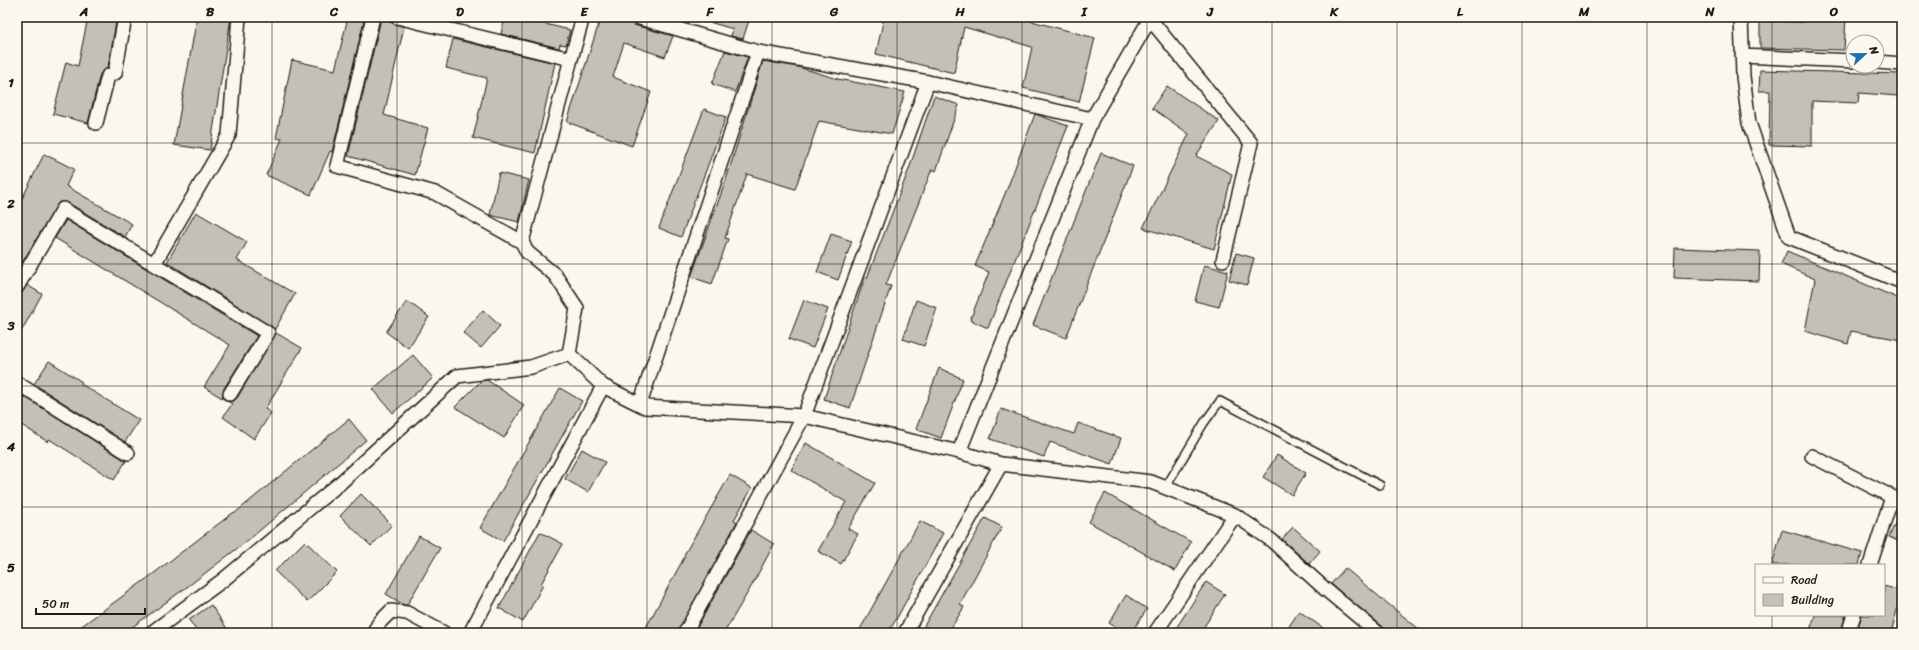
<svg xmlns="http://www.w3.org/2000/svg" width="1919" height="650" viewBox="0 0 1919 650" font-family="Sriracha,sans-serif">
<rect width="100%" height="100%" fill="#fbf7ec"/>
<filter id="ink" filterUnits="userSpaceOnUse"><feTurbulence type="fractalNoise" baseFrequency=".025" numOctaves="2"/><feDisplacementMap in="SourceGraphic" scale="8" xChannelSelector="R" yChannelSelector="G"/><feConvolveMatrix kernelMatrix="1 2 1 2 8 2 1 2 1" color-interpolation-filters="sRGB"/></filter>
<g filter="url(#ink)">
<path fill="#c3c0b8" stroke="#1c1c1c" d="M 88,17 L 116,22 L 108,67 L 100,74 L 88,123 L 53,114 L 66,62 L 78,66 Z
M 197,17 L 231,17 L 210,150 L 174,145 Z
M 348,17 L 365,17 L 332,152 L 330,151 L 311,195 L 266,175 L 282,139 L 276,138 L 292,60 L 335,70 Z
M 505,17 L 516,17 L 570,30 L 566,45 L 560,44 L 559,48 L 501,34 Z
M 601,17 L 618,17 L 629,21 L 634,25 L 673,36 L 665,57 L 624,43 L 613,77 L 651,92 L 632,146 L 567,122 Z
M 703,17 L 750,17 L 743,39 L 731,36 L 733,29 L 702,20 Z
M 884,17 L 1024,17 L 1024,19 L 1095,38 L 1079,102 L 1023,88 L 1032,47 L 964,27 L 954,73 L 876,54 Z
M 1804,17 L 1846,17 L 1844,50 L 1760,48 L 1760,21 L 1804,22 Z
M 381,19 L 404,27 L 384,115 L 428,128 L 415,175 L 348,156 Z
M 453,39 L 555,63 L 535,153 L 473,138 L 487,78 L 446,68 Z
M 725,51 L 748,57 L 735,92 L 712,84 Z
M 763,61 L 798,67 L 838,79 L 905,92 L 892,134 L 819,121 L 795,189 L 747,174 L 725,238 L 728,239 L 712,284 L 691,277 L 726,180 Z
M 1760,70 L 1902,74 L 1902,93 L 1898,93 L 1898,96 L 1859,93 L 1858,103 L 1812,101 L 1812,146 L 1769,145 L 1770,91 L 1759,91 Z
M 1167,86 L 1219,121 L 1196,156 L 1232,174 L 1214,249 L 1143,228 L 1189,134 L 1152,108 Z
M 934,96 L 959,105 L 936,171 L 932,169 L 886,285 L 891,286 L 850,408 L 824,399 L 865,277 L 867,278 L 909,169 Z
M 704,109 L 726,117 L 681,237 L 659,228 Z
M 1035,114 L 1068,126 L 988,328 L 970,320 L 989,272 L 975,266 L 1007,189 Z
M 1101,153 L 1133,166 L 1066,338 L 1033,325 Z
M 44,154 L 74,169 L 66,186 L 132,224 L 125,237 L 67,202 L 59,202 L 17,271 L 17,209 Z
M 499,173 L 529,180 L 519,222 L 490,215 Z
M 196,212 L 247,242 L 237,260 L 295,294 L 275,329 L 167,262 Z
M 66,220 L 257,336 L 223,390 L 223,397 L 226,401 L 233,401 L 237,398 L 276,333 L 302,348 L 265,409 L 271,413 L 254,439 L 223,417 L 232,404 L 204,387 L 230,345 L 55,238 Z
M 831,234 L 852,241 L 838,280 L 817,272 Z
M 1675,248 L 1760,251 L 1759,281 L 1674,278 Z
M 1787,251 L 1902,300 L 1902,340 L 1851,331 L 1848,344 L 1805,331 L 1815,279 L 1781,264 Z
M 1236,253 L 1254,258 L 1247,285 L 1229,280 Z
M 1204,265 L 1228,271 L 1219,307 L 1195,301 Z
M 27,285 L 42,294 L 17,339 L 17,295 L 21,294 Z
M 804,300 L 828,309 L 813,348 L 789,339 Z
M 916,300 L 937,308 L 924,346 L 903,339 Z
M 407,301 L 429,317 L 408,348 L 386,332 Z
M 483,310 L 500,326 L 481,348 L 463,333 Z
M 413,355 L 433,378 L 393,413 L 373,389 Z
M 49,361 L 82,382 L 81,384 L 139,420 L 125,442 L 34,384 Z
M 939,368 L 963,379 L 941,438 L 916,429 Z
M 487,380 L 524,405 L 504,438 L 455,407 L 481,381 Z
M 560,388 L 582,401 L 503,541 L 480,528 Z
M 17,392 L 126,461 L 114,480 L 49,439 L 48,442 L 17,422 Z
M 1001,409 L 1074,434 L 1078,423 L 1121,438 L 1112,464 L 1050,442 L 1044,457 L 990,439 Z
M 349,419 L 366,440 L 252,537 L 191,584 L 124,633 L 72,633 L 149,577 L 234,512 L 235,513 Z
M 806,443 L 875,483 L 848,529 L 858,534 L 841,564 L 818,551 L 846,502 L 791,470 Z
M 582,449 L 605,462 L 588,492 L 565,479 Z
M 1277,455 L 1306,473 L 1292,495 L 1263,477 Z
M 730,475 L 752,488 L 734,520 L 737,522 L 677,633 L 643,633 L 685,556 L 684,555 Z
M 1105,493 L 1191,542 L 1175,571 L 1089,522 Z
M 361,494 L 392,525 L 371,546 L 340,516 Z
M 1901,510 L 1902,510 L 1902,543 L 1889,537 Z
M 985,518 L 1002,527 L 960,604 L 964,607 L 948,633 L 920,633 Z
M 920,521 L 943,533 L 898,616 L 888,633 L 858,633 Z
M 1293,527 L 1320,551 L 1309,564 L 1282,539 Z
M 751,530 L 774,544 L 751,587 L 724,633 L 694,633 Z
M 1782,530 L 1862,553 L 1859,565 L 1772,565 Z
M 540,532 L 563,544 L 541,584 L 543,585 L 523,622 L 499,608 Z
M 419,536 L 440,548 L 407,605 L 404,605 L 386,594 Z
M 305,541 L 337,572 L 307,602 L 275,571 Z
M 1345,568 L 1382,599 L 1424,633 L 1387,633 L 1383,627 L 1331,584 Z
M 1206,582 L 1225,594 L 1200,633 L 1173,633 Z
M 1884,586 L 1902,591 L 1891,633 L 1856,633 L 1862,615 L 1884,615 Z
M 1126,595 L 1147,609 L 1131,633 L 1124,633 L 1109,623 Z
M 211,605 L 230,633 L 198,633 L 189,620 Z
M 1299,611 L 1330,633 L 1285,633 Z
M 1815,615 L 1846,615 L 1840,633 L 1809,633 Z"/>
<g fill="none" stroke-linecap="round" stroke-linejoin="round">
<defs>
<path id="lane" d="M 1165,488 L 1204,423 L 1220,401 L 1380,485"/>
<path id="street" d="M 397,17 L 571,59 L 583,17
M 636,17 L 758,52 L 928,82 L 1092,119
M 1741,17 L 1743,76 L 1749,123 L 1789,237 L 1902,282
M 1150,19 L 1251,143 L 1223,260
M 1742,56 L 1853,61
M 1877,62 L 1902,64
M 96,123 L 108,76 L 115,73 L 125,17
M 522,242 L 571,59
M 154,264 L 229,135 L 239,17
M 17,287 L 63,209 L 268,333 L 230,394
M 569,354 L 603,386 L 645,407 L 804,416 L 959,452 L 1001,464 L 1151,482 L 1235,515 L 1271,540 L 1325,589 L 1378,633
M 17,383 L 128,453
M 640,404 L 758,52
M 959,452 L 1092,119 L 1151,17
M 1812,456 L 1902,502
M 1870,565 L 1892,497
M 151,633 L 223,580 L 339,484 L 457,376 L 531,367 L 569,354 L 577,308 L 555,275 L 527,252 L 522,242 L 435,193 L 337,166 L 373,17
M 373,633 L 379,623 L 391,611 L 407,613 L 444,633
M 470,633 L 603,386
M 685,633 L 804,416 L 928,82
M 905,633 L 1001,464
M 1155,633 L 1235,515
M 1848,633 L 1854,615"/>
</defs>
<use href="#lane" stroke="#1c1c1c" stroke-width="10"/>
<use href="#street" stroke="#1c1c1c" stroke-width="16"/>
<use href="#lane" stroke="#fbf7ec" stroke-width="7"/>
<use href="#street" stroke="#fbf7ec" stroke-width="13"/>
</g>
</g>
<path fill="none" stroke="#1c1c1c" stroke-width="1" stroke-opacity="0.55" d="M 147,17 L 147,633M 272,17 L 272,633M 397,17 L 397,633M 522,17 L 522,633M 647,17 L 647,633M 772,17 L 772,633M 897,17 L 897,633M 1022,17 L 1022,633M 1147,17 L 1147,633M 1272,17 L 1272,633M 1397,17 L 1397,633M 1522,17 L 1522,633M 1647,17 L 1647,633M 1772,17 L 1772,565M 17,143 L 1902,143M 17,264 L 1902,264M 17,386 L 1902,386M 17,507 L 1902,507M 1772,615 L 1772,633"/>
<rect width="1919" height="650" fill="none" stroke="#fbf7ec" stroke-width="44"/>
<rect x="1755" y="564" width="130" height="52" fill="#fbf7ec" stroke="#a29f99"/>
<rect x="1763" y="577" width="20" height="6" fill="#fbf7ec" stroke="#a29f99"/>
<text x="1791" y="584" font-size="12" fill="#1c1c1c">Road</text>
<rect x="1763" y="594" width="20" height="12" fill="#c3c0b8" stroke="#a29f99"/>
<text x="1791" y="604" font-size="12" fill="#1c1c1c">Building</text>
<g transform="translate(1865 54) rotate(68)"><circle r="19" fill="#fbf7ec" stroke="#a29f99"/>
<path d="M0-3L7 15L0 10L-7 15Z" fill="#1f6fb2"/>
<text y="-6" font-size="11" font-weight="bold" text-anchor="middle" fill="#1c1c1c">N</text>
</g>
<path d="M36 608v6h109v-6" fill="none" stroke="#1c1c1c" stroke-width="2"/>
<text x="42" y="608" font-size="12" fill="#1c1c1c" stroke="#fbf7ec" stroke-width="3" paint-order="stroke">50 m</text>
<rect x="22" y="22" width="1875" height="606" fill="none" stroke="#1c1c1c" stroke-width="1.5"/>
<g font-size="13" text-anchor="middle" font-weight="bold" fill="#1c1c1c">
<text x="84" y="16">A</text>
<text x="210" y="16">B</text>
<text x="334" y="16">C</text>
<text x="460" y="16">D</text>
<text x="584" y="16">E</text>
<text x="710" y="16">F</text>
<text x="834" y="16">G</text>
<text x="960" y="16">H</text>
<text x="1084" y="16">I</text>
<text x="1210" y="16">J</text>
<text x="1334" y="16">K</text>
<text x="1460" y="16">L</text>
<text x="1584" y="16">M</text>
<text x="1710" y="16">N</text>
<text x="1834" y="16">O</text>
<text x="11" y="87">1</text>
<text x="11" y="208">2</text>
<text x="11" y="330">3</text>
<text x="11" y="451">4</text>
<text x="11" y="572">5</text>
</g>
</svg>
